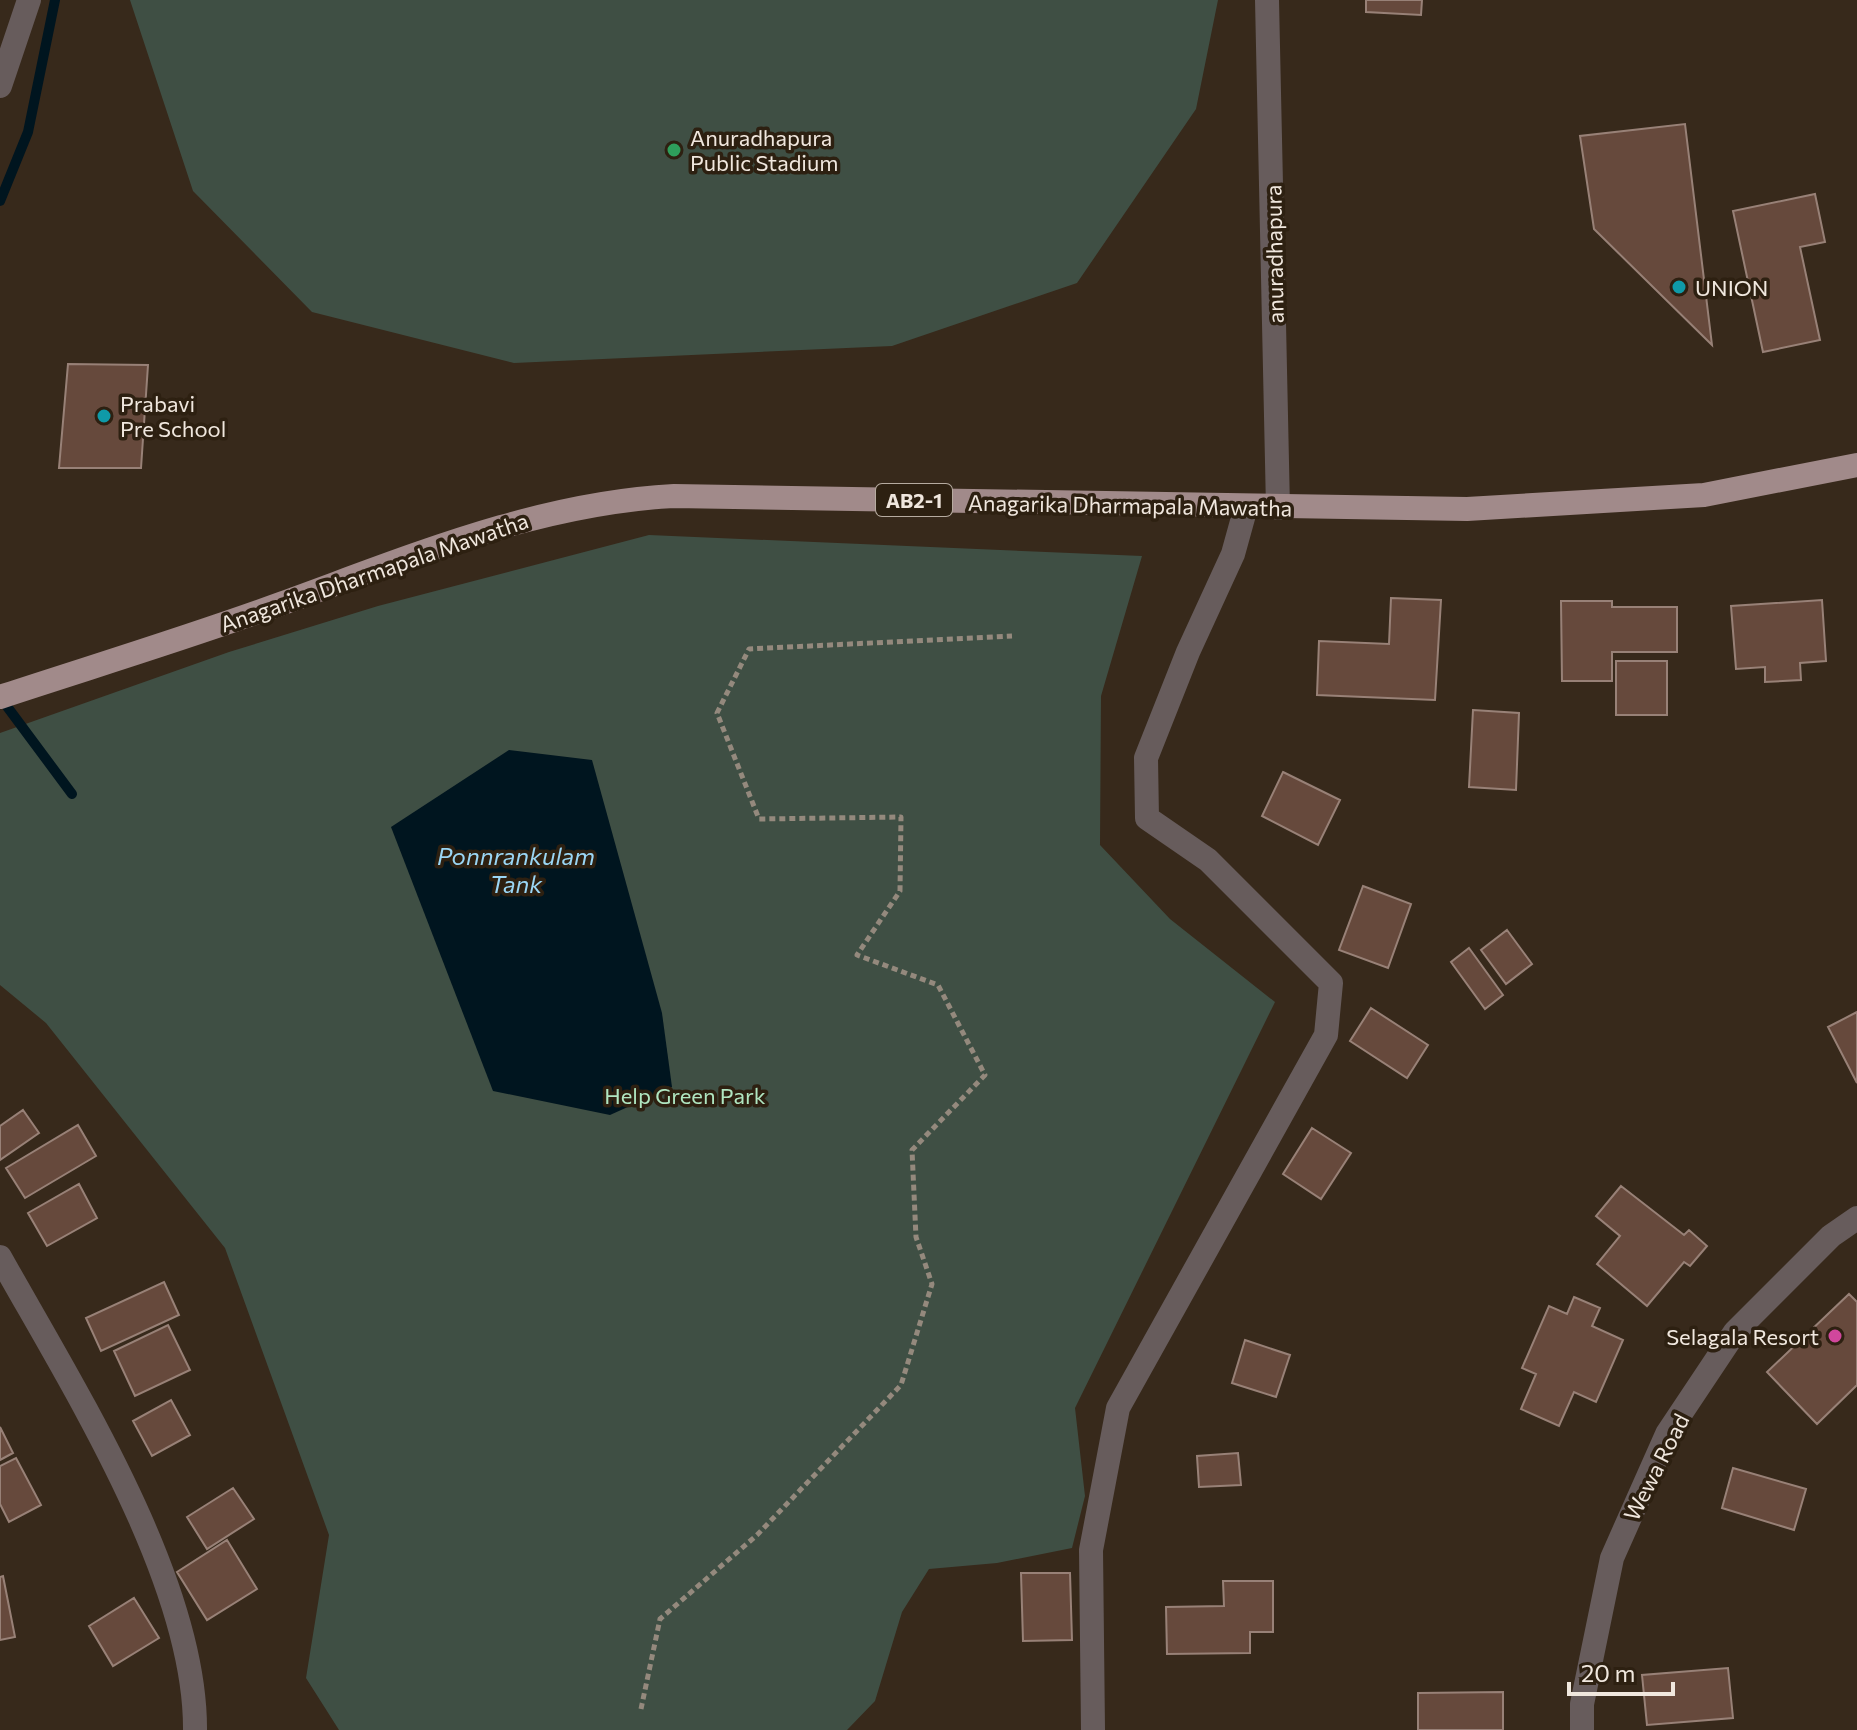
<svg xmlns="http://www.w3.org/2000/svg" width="1857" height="1730" viewBox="0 0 1857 1730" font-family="Commissioner,sans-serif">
<rect width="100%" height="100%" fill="#37291b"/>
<path fill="#3f4f44" d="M 130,0 L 1218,0 L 1196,109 L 1077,283 L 892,346 L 514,363 L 312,312 L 193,191 Z
M 649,535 L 1142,556 L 1101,696 L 1100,845 L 1170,919 L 1275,1002 L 1075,1408 L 1085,1496 L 1072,1548 L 997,1563 L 929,1569 L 902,1612 L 875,1701 L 847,1730 L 339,1730 L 306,1678 L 329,1535 L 225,1248 L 46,1023 L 0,985 L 0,733 L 229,652 L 378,606 Z"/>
<path fill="#00151f" d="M 509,750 L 592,760 L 662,1013 L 672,1087 L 610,1115 L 493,1091 L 391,827 Z"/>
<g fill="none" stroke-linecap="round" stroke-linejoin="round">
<path stroke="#00151f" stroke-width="10" d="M 0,201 L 28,132 L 55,0
M 0,697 L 72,794"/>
</g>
<path fill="#66493c" stroke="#988177" stroke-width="2" d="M 1366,0 L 1422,0 L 1421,15 L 1366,12 Z
M 1685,124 L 1712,345 L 1594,229 L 1580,136 Z
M 1815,194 L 1825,242 L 1800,247 L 1820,340 L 1763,352 L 1733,211 Z
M 68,364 L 148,365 L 141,468 L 59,468 Z
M 1391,598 L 1441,600 L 1435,700 L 1317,695 L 1319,641 L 1389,644 Z
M 1822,600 L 1826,661 L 1800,663 L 1801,680 L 1765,682 L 1765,667 L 1736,669 L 1731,606 Z
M 1561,601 L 1612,601 L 1612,607 L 1677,607 L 1677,652 L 1612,652 L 1612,681 L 1562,681 Z
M 1616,661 L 1667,661 L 1667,715 L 1616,715 Z
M 1473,710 L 1519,713 L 1516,790 L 1469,787 Z
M 1283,772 L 1340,800 L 1318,845 L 1262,816 Z
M 1363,886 L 1411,904 L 1388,968 L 1339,950 Z
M 1507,930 L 1532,964 L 1506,984 L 1481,950 Z
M 1469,948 L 1503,995 L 1485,1009 L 1451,962 Z
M 1371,1008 L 1428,1045 L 1407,1078 L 1350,1041 Z
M 1857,1012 L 1857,1083 L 1828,1027 Z
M 23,1110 L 39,1133 L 0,1160 L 0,1126 Z
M 78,1125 L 96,1156 L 25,1198 L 6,1168 Z
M 1312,1128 L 1351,1153 L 1321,1199 L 1283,1174 Z
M 79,1184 L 97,1218 L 47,1246 L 28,1213 Z
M 1621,1186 L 1684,1235 L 1689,1230 L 1707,1246 L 1690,1266 L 1684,1262 L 1647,1306 L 1597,1264 L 1620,1236 L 1596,1216 Z
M 164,1282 L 179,1315 L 101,1351 L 86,1318 Z
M 1849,1294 L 1857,1302 L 1857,1385 L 1817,1424 L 1767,1372 Z
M 1574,1297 L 1600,1308 L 1592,1326 L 1623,1340 L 1596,1402 L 1574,1392 L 1559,1426 L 1521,1409 L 1536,1374 L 1522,1368 L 1549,1306 L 1567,1314 Z
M 168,1325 L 190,1370 L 135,1396 L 114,1351 Z
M 1245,1340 L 1290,1355 L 1276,1397 L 1232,1383 Z
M 171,1400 L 190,1435 L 152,1456 L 133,1421 Z
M 0,1427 L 13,1453 L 0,1460 Z
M 1238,1453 L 1241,1485 L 1199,1487 L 1197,1456 Z
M 16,1458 L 41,1505 L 9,1522 L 0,1504 L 0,1466 Z
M 1733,1468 L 1806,1489 L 1794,1530 L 1722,1508 Z
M 233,1488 L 254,1519 L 207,1549 L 187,1517 Z
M 227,1540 L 257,1589 L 207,1620 L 177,1572 Z
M 1021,1573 L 1070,1573 L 1072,1640 L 1023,1641 Z
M 3,1576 L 15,1637 L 0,1640 L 0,1577 Z
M 1223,1581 L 1273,1581 L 1273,1632 L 1250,1632 L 1250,1653 L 1167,1654 L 1166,1607 L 1224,1606 Z
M 134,1598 L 159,1638 L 113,1666 L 89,1626 Z
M 1728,1668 L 1733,1718 L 1647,1725 L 1642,1675 Z
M 1503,1692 L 1503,1730 L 1418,1730 L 1418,1693 Z"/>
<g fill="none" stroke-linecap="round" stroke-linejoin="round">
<path stroke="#94897d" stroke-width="5" stroke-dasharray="6 4" stroke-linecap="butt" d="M 641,1709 L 660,1619 L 757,1535 L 901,1385 L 932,1284 L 916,1237 L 912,1150 L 985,1075 L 938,985 L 857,955 L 900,891 L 901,817 L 759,819 L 717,713 L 749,649 L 1012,636"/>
<path stroke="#675c5c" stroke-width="24" d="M 1267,0 L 1278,508
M 0,86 L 29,0
M 0,1257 C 72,1386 196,1580 195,1730
M 1093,1730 L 1091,1550 L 1118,1408 L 1326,1035 L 1331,983 L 1208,860 L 1147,818 L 1146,758 L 1188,652 L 1233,554 L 1246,507
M 1582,1730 L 1582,1704 L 1612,1558 L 1667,1434 L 1735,1332 L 1831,1236 L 1857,1218"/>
<path stroke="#a18a8a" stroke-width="24" d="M 0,697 C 94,666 190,637 283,603 C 410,557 538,503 674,496 L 1467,509 L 1704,495 L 1857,465"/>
</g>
<circle fill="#2e9e5b" stroke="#2d2011" stroke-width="3" cx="674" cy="150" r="8"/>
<g fill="#0f9aa8" stroke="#2d2011" stroke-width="3">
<circle cx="1679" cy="287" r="8"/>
<circle cx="104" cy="416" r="8"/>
</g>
<circle fill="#d1479c" stroke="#2d2011" stroke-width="3" cx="1835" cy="1336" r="8"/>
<g text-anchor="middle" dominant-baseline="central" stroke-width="7" stroke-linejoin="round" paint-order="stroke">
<rect fill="#2d2011" stroke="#b6aba0" stroke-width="2" x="876" y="484" width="76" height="32" rx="6"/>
<g font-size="20" font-weight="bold" fill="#f0e7de">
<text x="914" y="500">AB2-1</text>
</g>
<g font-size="22" fill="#f0e7de" stroke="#2d2011" text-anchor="start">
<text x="690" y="137">Anuradhapura<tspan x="690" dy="25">Public Stadium</tspan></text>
<text x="1695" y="287">UNION</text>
<text x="120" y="403">Prabavi<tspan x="120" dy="25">Pre School</tspan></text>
<text x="1819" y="1336" text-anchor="end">Selagala Resort</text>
</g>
<g font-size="22" fill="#f0e7de" stroke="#2d2011">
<text transform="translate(1274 254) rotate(-91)">anuradhapura</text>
<text transform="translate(1130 505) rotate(1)">Anagarika Dharmapala Mawatha</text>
<text transform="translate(374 572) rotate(-19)">Anagarika Dharmapala Mawatha</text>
<text transform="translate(1656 1467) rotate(-63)">Wewa Road</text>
</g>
<g font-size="22" fill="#b0e6c1" stroke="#2d2011">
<text x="685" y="1095">Help Green Park</text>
</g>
<g font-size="24" font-style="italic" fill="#9ad6f5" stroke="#2d2011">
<text x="516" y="855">Ponnrankulam<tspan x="516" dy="28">Tank</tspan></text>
</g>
</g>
<path d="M1569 1682v12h104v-12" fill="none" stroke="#f0e7de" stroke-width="4"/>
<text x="1581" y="1682" font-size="24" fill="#f0e7de" stroke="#2d2011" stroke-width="6" paint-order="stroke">20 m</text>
</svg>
